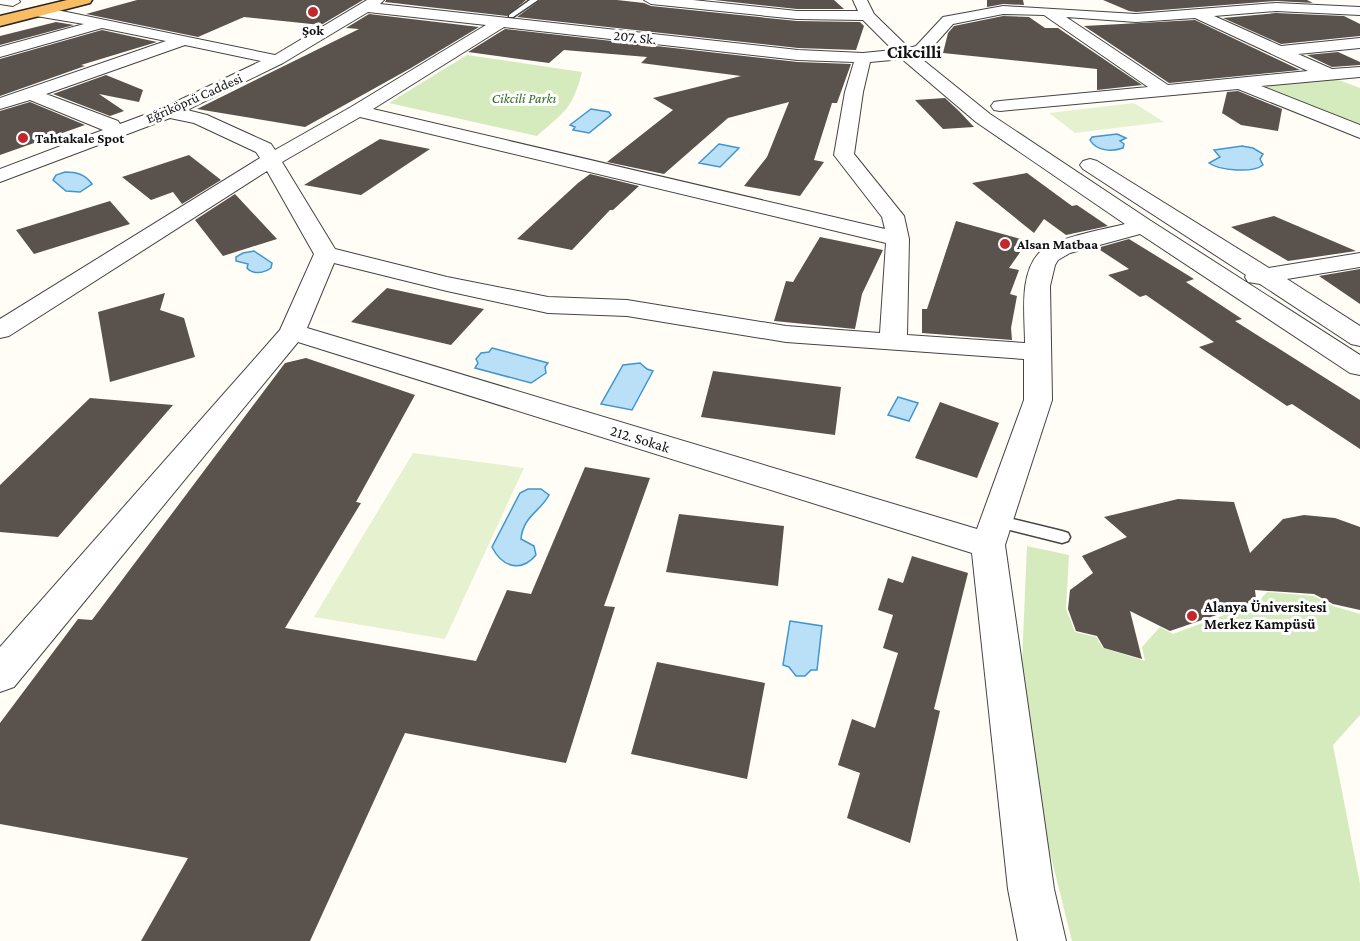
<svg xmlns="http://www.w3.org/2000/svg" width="1360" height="941" viewBox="0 0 1360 941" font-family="'Crimson Pro',serif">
<rect width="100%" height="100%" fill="#fffdf5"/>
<path fill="#d5ebbd" d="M 467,55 L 582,72 C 572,110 565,111 537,136 L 389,103 Z
M 1331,77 L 1360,88 L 1360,130 L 1250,85 Z
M 1027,546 L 1069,555 L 1066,609 L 1075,632 L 1096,637 L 1103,648 L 1145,661 L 1142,647 L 1160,627 L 1173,634 L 1235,611 L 1259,609 L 1259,601 L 1267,592 L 1314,596 L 1333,606 L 1360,614 L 1360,715 L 1333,745 L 1360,884 L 1360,941 L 1072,941 L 1039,809 L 1021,686 Z"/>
<path fill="#e6f2cf" d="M 1134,103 L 1164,122 L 1075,133 L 1049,113 Z
M 413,453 L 524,468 L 445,639 L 314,617 Z"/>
<path fill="#b9e0f7" stroke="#3f96cf" stroke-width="1.5" d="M 591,109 L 609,112 L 611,115 L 589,133 L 573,130 L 575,127 L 570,125 Z
M 1117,134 L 1126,138 L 1120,141 L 1124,144 L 1123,148 C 1112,152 1096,151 1090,140 L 1092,137 Z
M 719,144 L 739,148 L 720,167 L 699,163 Z
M 1242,146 L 1253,148 L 1263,154 L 1260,159 L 1263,165 C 1253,173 1220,171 1209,163 L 1220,157 L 1214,150 Z
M 65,172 C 76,172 85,174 92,184 L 80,192 L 66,191 L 53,180 L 56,175 Z
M 254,251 L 272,263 L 271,268 C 264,273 253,275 247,268 L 248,264 L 236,261 L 236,257 L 243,253 Z
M 492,348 L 548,363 L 545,367 L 546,373 L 531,383 L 475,368 L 478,363 L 476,359 L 481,353 L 489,352 Z
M 640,363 L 647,369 L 653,371 L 632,410 L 601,404 L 623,365 Z
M 898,397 L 918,403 L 909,421 L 888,415 Z
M 528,489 L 541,489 L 549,495 C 541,511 523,516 521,539 L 534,546 L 536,555 C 521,573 502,567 492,547 L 520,493 Z
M 790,621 L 822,626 L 817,670 L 811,670 L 805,676 L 796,676 L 789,667 L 783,665 Z"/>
<path fill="#5a524d" d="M 137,0 L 363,0 L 321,25 L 244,17 L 198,37 L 86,14 Z
M 386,0 L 526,0 L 507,16 L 385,2 Z
M 540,0 L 617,0 L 644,3 L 651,6 L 797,21 L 860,22 L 864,26 L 856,50 L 798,48 L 517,17 Z
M 714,0 L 834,0 L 844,9 L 797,9 Z
M 987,0 L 1023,0 L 1024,5 L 1003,4 L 987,7 Z
M 1103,0 L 1307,0 L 1313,3 L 1276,1 L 1136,12 L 1129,11 Z
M 1276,13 L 1344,16 L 1360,24 L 1360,36 L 1281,44 L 1223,18 Z
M 369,14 L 479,27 L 411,68 L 305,127 L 197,109 L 359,29 L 346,28 Z
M 1003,16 L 1029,17 L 1045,28 L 1058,28 L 1142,85 L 1097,90 L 1097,69 L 943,53 L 948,33 L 954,26 Z
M 1195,20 L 1300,70 L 1169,83 L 1084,26 Z
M 56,22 L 74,25 L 0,45 L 0,36 Z
M 505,29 L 798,62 L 851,64 L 837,103 L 832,103 L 814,160 L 824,162 L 800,196 L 744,186 L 767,157 L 789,102 L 728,118 L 664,174 L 607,162 L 673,110 L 653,98 L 741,76 L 641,63 L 647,57 L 564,50 L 549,63 L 468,52 Z
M 102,30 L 157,42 L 81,65 L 85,66 L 0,96 L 0,59 Z
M 1338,52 L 1360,62 L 1360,65 L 1332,67 L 1307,55 Z
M 106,75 L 143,90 L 139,102 L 99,94 L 124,111 L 110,116 L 53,94 Z
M 1238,91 L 1282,109 L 1278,131 L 1241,125 L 1222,113 L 1227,92 Z
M 945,98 L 959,111 L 974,127 L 943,129 L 915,100 Z
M 30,102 L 85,125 L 0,155 L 0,111 Z
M 380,139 L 430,149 L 361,195 L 304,185 Z
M 189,155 L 221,180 L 182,204 L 173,192 L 151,200 L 122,177 Z
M 1027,173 L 1072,206 L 1077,205 L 1108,226 L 1066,235 L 1044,219 L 1034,233 L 972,183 Z
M 590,174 L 639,186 L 613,210 L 610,210 L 572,250 L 517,239 L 578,183 Z
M 235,194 L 277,239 L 223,256 L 195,220 Z
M 110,201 L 130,224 L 34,254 L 16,230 Z
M 1274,216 L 1356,251 L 1288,261 L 1231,227 Z
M 956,221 L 1028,241 L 1009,268 L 1019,270 L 1010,294 L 1017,296 L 1011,328 L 1012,340 L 922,333 L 922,309 L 927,309 Z
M 820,237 L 883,250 L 862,294 L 855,329 L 774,321 L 786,281 L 793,282 Z
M 1129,239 L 1194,279 L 1186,282 L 1242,319 L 1235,321 L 1360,400 L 1360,449 L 1292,404 L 1287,406 L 1199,347 L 1214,342 L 1146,295 L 1140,297 L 1108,275 L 1129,269 L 1097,248 Z
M 1360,269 L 1360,304 L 1319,276 Z
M 387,288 L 484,309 L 451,345 L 351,322 Z
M 165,293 L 160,310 L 184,318 L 195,357 L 110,382 L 98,312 Z
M 306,358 L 415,395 L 356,502 L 361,503 L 285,628 L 476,661 L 507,590 L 531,594 L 585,467 L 650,478 L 604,606 L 615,607 L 566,763 L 405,733 L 310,941 L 141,941 L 188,858 L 0,824 L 0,723 L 78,619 L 92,620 L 285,363 Z
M 713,371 L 841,387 L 835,435 L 701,417 Z
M 90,398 L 173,405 L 58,537 L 0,532 L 0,485 Z
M 940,402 L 999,423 L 977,478 L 915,458 Z
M 1178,499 L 1234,502 L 1250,553 L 1283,519 L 1304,515 L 1335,518 L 1360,527 L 1360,610 L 1333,604 L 1314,594 L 1255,590 L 1257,608 L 1234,609 L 1170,631 L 1130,611 L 1142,659 L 1104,648 L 1097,636 L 1076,631 L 1068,609 L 1070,590 L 1093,573 L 1082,556 L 1127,537 L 1104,517 Z
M 679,514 L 784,526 L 778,586 L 666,572 Z
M 912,556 L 968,573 L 934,709 L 940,711 L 910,843 L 847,818 L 860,773 L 838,765 L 852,719 L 875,728 L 898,653 L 883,648 L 893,615 L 878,610 L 888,578 L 903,583 Z
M 657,662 L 765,683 L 747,779 L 631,754 Z"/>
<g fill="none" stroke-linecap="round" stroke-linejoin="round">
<defs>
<path id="service" d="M 530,0 L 538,0 L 513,17 L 509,17 L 509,15 Z
M 996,515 L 1062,531 L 1068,533 L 1070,537 L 1068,541 L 1062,543 L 990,525 L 988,521 L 990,517 Z"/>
<path id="minor" d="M 0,0 L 19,0 L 20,2 L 13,6 L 0,4 Z
M 367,0 L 384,0 L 380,4 L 798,50 L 863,53 L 893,50 L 863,20 L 797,19 L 651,4 L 644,0 L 693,0 L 797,11 L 858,11 L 853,0 L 867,0 L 874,14 L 909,48 L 916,46 L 943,17 L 1003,6 L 1136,14 L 1276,3 L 1360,7 L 1360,15 L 1276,11 L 1214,16 L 1281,46 L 1360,38 L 1360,48 L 1298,54 L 1332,69 L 1360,67 L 1360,77 L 1261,86 L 1360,125 L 1360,138 L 1238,89 L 1000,111 L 994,110 L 991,106 L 994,102 L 1000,101 L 1148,87 L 1044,15 L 1003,14 L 953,24 L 928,52 L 918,56 L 990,114 L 1151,221 L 1360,355 L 1360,375 L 1350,373 L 1140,234 L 1070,253 L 1058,260 L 1055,265 L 1050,286 L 1052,400 L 1005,545 L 1054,889 L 1066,941 L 1018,941 L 1008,889 L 972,553 L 298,342 L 14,687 L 0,692 L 0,647 L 280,330 L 314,254 L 267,171 L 9,336 L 0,338 L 0,319 L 260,158 L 256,152 L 194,123 L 170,118 L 0,182 L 0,169 L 103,130 L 30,100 L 0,109 L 0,98 L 166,41 L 102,28 L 0,57 L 0,47 L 84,24 L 30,15 L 28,12 L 30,9 L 52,9 L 275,55 ZM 368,12 L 486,25 L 351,107 L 275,150 L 271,144 L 207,115 L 187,110 L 283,63 ZM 1066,17 L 1136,22 L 1195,18 L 1308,71 L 1168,85 ZM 504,27 L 798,60 L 854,62 L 845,92 L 834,155 L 882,217 L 885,229 L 373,109 ZM 185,45 L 261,61 L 163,108 L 120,124 L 118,121 L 46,94 ZM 902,59 L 976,122 L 1125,224 C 1106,229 1055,238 1042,250 C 1018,271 1025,315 1025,343 L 907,335 L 909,239 L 904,216 L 854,154 L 863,92 L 870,62 ZM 360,117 L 886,243 L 880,333 L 786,326 L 627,300 L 548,297 L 447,277 L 335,249 L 282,162 ZM 334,263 L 447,291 L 548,313 L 627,316 L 786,342 L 1024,359 L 1024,400 L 977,529 L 307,328 Z
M 1090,159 L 1097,161 L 1269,268 L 1360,253 L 1360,267 L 1287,279 L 1360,326 L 1360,346 L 1351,344 L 1260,284 L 1248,282 L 1245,277 L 1246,275 L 1083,169 L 1080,165 L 1083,161 Z"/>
<path id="trunk" d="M 67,0 L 92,0 L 90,3 L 0,26 L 0,16 Z"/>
</defs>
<use href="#service" stroke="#444" stroke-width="3"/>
<use href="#minor" stroke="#444" stroke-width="2"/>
<use href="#trunk" stroke="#222" stroke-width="3"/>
<use href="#service" fill="#fff" fill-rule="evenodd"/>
<use href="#minor" fill="#fff" fill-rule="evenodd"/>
<use href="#trunk" fill="#f7bc64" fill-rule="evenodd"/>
</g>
<g fill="#c4262e" stroke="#fff" stroke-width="2">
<circle cx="313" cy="12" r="6"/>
<circle cx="23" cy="138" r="6"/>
<circle cx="1005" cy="244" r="6"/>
<circle cx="1192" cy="616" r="6"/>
</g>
<g text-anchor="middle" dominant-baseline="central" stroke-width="6" stroke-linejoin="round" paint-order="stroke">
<g font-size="14" font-weight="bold" fill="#111" stroke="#fff" text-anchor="start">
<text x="313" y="30" text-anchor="middle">Şok</text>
<text x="35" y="138">Tahtakale Spot</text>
<text x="1017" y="244">Alsan Matbaa</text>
</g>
<g font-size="14" fill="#111" stroke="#fff">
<text transform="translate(635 37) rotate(6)">207. Sk.</text>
<text transform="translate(194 98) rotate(-24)">Eğriköprü Caddesi</text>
</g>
<g font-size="14" font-style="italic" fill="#2f6b1f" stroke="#fff">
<text x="524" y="98">Cikcili Parkı</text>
</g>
<g font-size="15" fill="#111" stroke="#fff">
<text transform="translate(640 439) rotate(17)">212. Sokak</text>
</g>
<g font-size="15" font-weight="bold" fill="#111" stroke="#fff" text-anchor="start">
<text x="1204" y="607">Alanya Üniversitesi<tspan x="1204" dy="17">Merkez Kampüsü</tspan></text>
</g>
<g font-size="18" font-weight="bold" fill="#111" stroke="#fff">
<text x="914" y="52">Cikcilli</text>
</g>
</g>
</svg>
